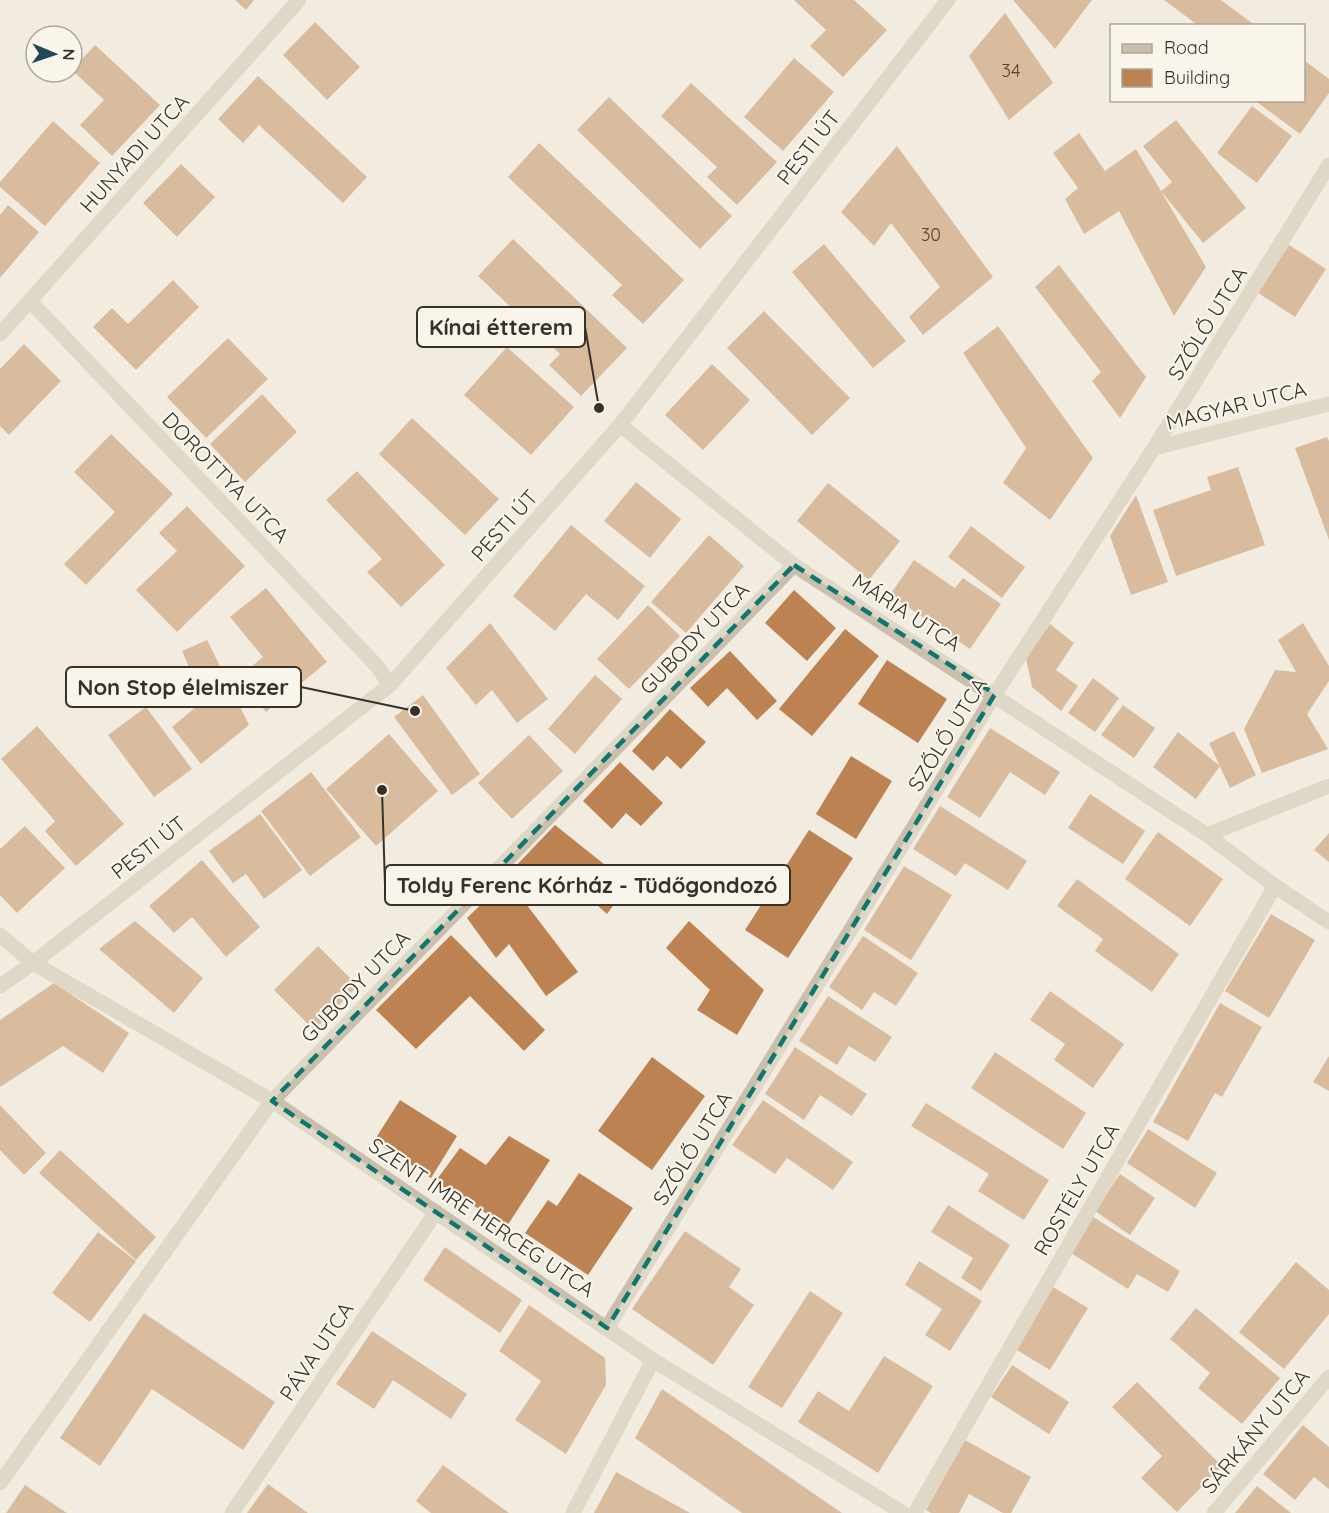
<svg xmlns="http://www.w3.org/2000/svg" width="1329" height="1513" viewBox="0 0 1329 1513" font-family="Quicksand,sans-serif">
<rect width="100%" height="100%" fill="#f1ecdf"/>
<path fill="#bd8251" d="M 235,0 L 254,0 L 246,10 Z
M 794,0 L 854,0 L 887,30 L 843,77 L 810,46 L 826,30 Z
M 1013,0 L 1092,0 L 1055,49 Z
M 1164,0 L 1221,0 L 1256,26 L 1199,26 Z
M 1005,13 L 1053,83 L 1009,120 L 969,56 Z
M 315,22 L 360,67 L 327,100 L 283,55 Z
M 95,45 L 160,105 L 112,156 L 80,125 L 104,100 L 72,70 Z
M 794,58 L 834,92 L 783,151 L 744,117 Z
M 1304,60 L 1329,79 L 1329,93 L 1300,134 L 1254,100 L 1304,100 Z
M 258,76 L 367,177 L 343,203 L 259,125 L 243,143 L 218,119 Z
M 691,83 L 777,162 L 737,205 L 707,177 L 717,167 L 661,116 Z
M 609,97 L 732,216 L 700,249 L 577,130 Z
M 1252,106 L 1292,136 L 1257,183 L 1217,153 Z
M 1176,120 L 1246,208 L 1203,243 L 1161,191 L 1172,182 L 1143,146 Z
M 53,121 L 100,163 L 45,226 L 0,187 L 0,182 Z
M 1079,133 L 1105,171 L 1136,149 L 1206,267 L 1174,316 L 1119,211 L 1084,234 L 1065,199 L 1078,188 L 1053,153 Z
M 539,143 L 684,280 L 643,324 L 612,295 L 622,285 L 508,177 Z
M 897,146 L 993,277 L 923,335 L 909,317 L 940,287 L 891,223 L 874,246 L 841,212 Z
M 181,164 L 215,197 L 177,237 L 143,203 Z
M 8,205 L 39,232 L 0,278 L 0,215 Z
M 513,239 L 627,348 L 581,396 L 549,365 L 560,354 L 478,276 Z
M 824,244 L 906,341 L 873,368 L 792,272 Z
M 1289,245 L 1326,269 L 1295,317 L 1258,293 Z
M 1059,265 L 1146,377 L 1120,418 L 1092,381 L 1101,372 L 1035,287 Z
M 173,280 L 199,307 L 136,370 L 93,327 L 112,308 L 128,324 Z
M 764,311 L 850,398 L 812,435 L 727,348 Z
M 998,326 L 1093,458 L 1050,520 L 1003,483 L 1026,448 L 963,353 Z
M 228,338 L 268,379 L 206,438 L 167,397 Z
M 24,344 L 61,381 L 9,435 L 0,426 L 0,369 Z
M 507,347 L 574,407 L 531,455 L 464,395 Z
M 712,364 L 750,400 L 703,450 L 665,415 Z
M 262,394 L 297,432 L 245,482 L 210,444 Z
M 412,418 L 499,499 L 465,535 L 379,454 Z
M 111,434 L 173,494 L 86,585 L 64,564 L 115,512 L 74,472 Z
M 1327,437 L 1329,441 L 1329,540 L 1295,448 Z
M 1238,467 L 1265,545 L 1176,576 L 1153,510 L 1211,490 L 1207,477 Z
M 357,471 L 445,565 L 401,607 L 367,572 L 382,559 L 326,500 Z
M 636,482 L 681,519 L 650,558 L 604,521 Z
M 828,483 L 900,541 L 869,580 L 797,521 Z
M 1136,495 L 1168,582 L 1131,595 L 1110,536 Z
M 187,506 L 245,566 L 177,632 L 136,590 L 177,551 L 159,533 Z
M 571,525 L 645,586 L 618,620 L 586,594 L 555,631 L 513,596 Z
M 971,526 L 1025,567 L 1002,598 L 948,557 Z
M 709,535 L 744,566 L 686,633 L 651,602 Z
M 914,560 L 955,588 L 963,578 L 1001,604 L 970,649 L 890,595 Z
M 266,588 L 327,662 L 266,712 L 238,678 L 263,657 L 230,617 Z
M 794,590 L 836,628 L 807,661 L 765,623 Z
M 648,605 L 680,636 L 629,689 L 597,659 Z
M 490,623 L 548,699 L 517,723 L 492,690 L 476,705 L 446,668 Z
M 1303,623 L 1329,666 L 1329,681 L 1307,714 L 1328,749 L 1262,773 L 1244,729 L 1275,670 L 1296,672 L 1278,640 Z
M 1050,624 L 1074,643 L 1056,670 L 1078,686 L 1061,711 L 1032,687 L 1026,658 Z
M 845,629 L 879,656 L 812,736 L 779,709 Z
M 207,640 L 249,725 L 201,764 L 172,727 L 204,700 L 182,651 Z
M 730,651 L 777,701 L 757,720 L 727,688 L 708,707 L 690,688 Z
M 887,660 L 947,699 L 918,743 L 858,704 Z
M 595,675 L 622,699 L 575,754 L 548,729 Z
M 1093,678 L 1119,698 L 1095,732 L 1068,713 Z
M 423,695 L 480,774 L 452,795 L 394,717 Z
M 1123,705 L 1155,728 L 1134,758 L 1101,735 Z
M 146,707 L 192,769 L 154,797 L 108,735 Z
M 670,709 L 706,742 L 681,769 L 667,756 L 653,771 L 632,751 Z
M 37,726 L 124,824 L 76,866 L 45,831 L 55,821 L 1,759 Z
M 990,728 L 1060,772 L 1045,795 L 1010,772 L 980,818 L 947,797 Z
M 1234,731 L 1256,775 L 1230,788 L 1209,743 Z
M 1178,732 L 1220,766 L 1196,799 L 1153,767 Z
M 389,734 L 438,791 L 376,846 L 326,789 Z
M 529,735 L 563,771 L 512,819 L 478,783 Z
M 851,756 L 892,781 L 856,839 L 816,814 Z
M 620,762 L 663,803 L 641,826 L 626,813 L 612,829 L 583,801 Z
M 311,772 L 361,837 L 310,876 L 261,811 Z
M 1090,794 L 1145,831 L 1123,864 L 1068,828 Z
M 940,806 L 1027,861 L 1008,890 L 965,863 L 956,876 L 913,849 Z
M 260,814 L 302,870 L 264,899 L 246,874 L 233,883 L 209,851 Z
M 555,825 L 629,884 L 607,914 L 557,869 L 533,897 L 510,872 Z
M 25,826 L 65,868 L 17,913 L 0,895 L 0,849 Z
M 809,830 L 853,858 L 788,958 L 745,930 Z
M 1158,832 L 1223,879 L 1190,926 L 1125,879 Z
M 1329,833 L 1329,862 L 1314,850 Z
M 202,860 L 260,927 L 226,957 L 192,917 L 174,933 L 149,906 Z
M 904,866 L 952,895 L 911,960 L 864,930 Z
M 507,879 L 578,972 L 546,996 L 509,944 L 496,958 L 467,918 Z
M 1077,879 L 1179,954 L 1152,992 L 1095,951 L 1103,939 L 1057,906 Z
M 1271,914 L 1315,940 L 1269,1018 L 1225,991 Z
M 135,921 L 203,978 L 174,1013 L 99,949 Z
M 689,921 L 764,990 L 737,1035 L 697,1010 L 710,990 L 666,948 Z
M 451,935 L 545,1030 L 524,1051 L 470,996 L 416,1049 L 376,1010 Z
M 863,936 L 918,973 L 896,1006 L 874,992 L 862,1010 L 829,987 Z
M 318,946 L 358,986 L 314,1030 L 274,990 Z
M 54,983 L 129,1033 L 103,1073 L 63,1046 L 0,1087 L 0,1020 Z
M 1050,991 L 1124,1044 L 1093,1088 L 1054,1060 L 1065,1044 L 1030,1020 Z
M 828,996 L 892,1037 L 875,1062 L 849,1046 L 837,1065 L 799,1041 Z
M 1220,1003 L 1262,1027 L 1222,1097 L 1215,1093 L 1188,1141 L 1153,1122 Z
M 795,1047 L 867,1094 L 852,1116 L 820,1095 L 804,1120 L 765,1094 Z
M 995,1052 L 1086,1113 L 1063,1149 L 971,1088 Z
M 1329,1056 L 1329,1091 L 1313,1082 Z
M 652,1057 L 705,1096 L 652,1170 L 598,1131 Z
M 400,1100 L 457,1136 L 431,1178 L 374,1141 Z
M 763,1100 L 853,1162 L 833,1190 L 787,1158 L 775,1174 L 732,1145 Z
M 926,1103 L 1049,1180 L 1024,1220 L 978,1191 L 989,1174 L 911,1126 Z
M 0,1105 L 46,1153 L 24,1175 L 0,1150 Z
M 1148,1129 L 1217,1173 L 1195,1208 L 1127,1163 Z
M 509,1136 L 550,1160 L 507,1226 L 435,1182 L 460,1148 L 486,1165 Z
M 60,1150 L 156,1237 L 136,1260 L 39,1173 Z
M 579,1173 L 633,1208 L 588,1275 L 525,1233 L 548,1200 L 557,1206 Z
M 1120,1174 L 1155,1198 L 1130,1235 L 1095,1211 Z
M 948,1205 L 1010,1245 L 981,1291 L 961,1278 L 973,1258 L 931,1232 Z
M 1093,1217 L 1180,1271 L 1168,1292 L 1137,1274 L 1128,1289 L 1071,1253 Z
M 685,1231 L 741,1269 L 729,1287 L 754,1305 L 713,1365 L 632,1309 Z
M 98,1232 L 136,1261 L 90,1322 L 52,1293 Z
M 445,1247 L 522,1300 L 500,1333 L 423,1280 Z
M 919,1261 L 982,1301 L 950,1351 L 925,1335 L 942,1309 L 905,1285 Z
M 1296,1262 L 1329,1290 L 1329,1314 L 1284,1369 L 1239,1332 Z
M 1053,1287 L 1088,1308 L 1050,1370 L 1015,1349 Z
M 810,1291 L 843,1313 L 782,1408 L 748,1387 Z
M 529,1305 L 605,1358 L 606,1385 L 566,1454 L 515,1420 L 541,1381 L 499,1351 Z
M 1196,1308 L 1280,1378 L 1242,1424 L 1198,1388 L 1210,1373 L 1170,1339 Z
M 144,1313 L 275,1402 L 243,1450 L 152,1389 L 100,1466 L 60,1438 Z
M 372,1331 L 467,1394 L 451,1419 L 393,1380 L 374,1409 L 336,1384 Z
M 884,1356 L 933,1386 L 878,1473 L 798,1422 L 818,1391 L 849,1411 Z
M 1012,1365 L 1069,1402 L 1049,1434 L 991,1397 Z
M 1137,1382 L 1222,1466 L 1177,1512 L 1141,1478 L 1162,1456 L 1112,1407 Z
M 662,1389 L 842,1513 L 742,1513 L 635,1438 Z
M 1303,1425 L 1329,1447 L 1329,1489 L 1314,1477 L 1295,1500 L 1263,1474 Z
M 965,1440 L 1031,1477 L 1011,1513 L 1003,1513 L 969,1494 L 959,1513 L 931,1513 L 926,1510 Z
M 443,1465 L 509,1513 L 431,1513 L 416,1501 Z
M 616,1472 L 690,1513 L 594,1513 Z
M 268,1484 L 308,1513 L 247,1513 Z
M 25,1485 L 67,1513 L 6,1513 Z
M 1257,1486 L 1291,1513 L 1235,1513 Z"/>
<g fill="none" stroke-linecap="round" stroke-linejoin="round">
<path stroke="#c9bfac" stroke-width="15" d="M 30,301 L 377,666 L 390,685
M 0,334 L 299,0
M 620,425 L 794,565 L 1207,835 L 1275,886 L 1329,922
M 1154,448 L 1329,404
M 1207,835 L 1329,786
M 0,935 L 33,963 L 272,1101 L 653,1360 L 903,1513
M 0,986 L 33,963 L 390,685 L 620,425 L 948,0
M 607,1328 L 995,694 L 1154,448 L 1329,165
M 0,1483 L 272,1101 L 794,565
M 232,1513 L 436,1212
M 573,1513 L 653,1360
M 915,1513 L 1275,886
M 1214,1513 L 1329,1377"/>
</g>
<path d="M0 0H1329V1513H0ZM 794,565 L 995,694 L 607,1328 L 272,1101 Z" fill="#f1ecdf" fill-opacity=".55" fill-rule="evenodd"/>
<path fill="none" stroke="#0f766e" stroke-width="4.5" stroke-dasharray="12 8" stroke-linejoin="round" d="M 794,565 L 995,694 L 607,1328 L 272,1101 Z"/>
<g text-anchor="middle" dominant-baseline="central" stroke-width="4.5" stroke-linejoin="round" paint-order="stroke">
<g font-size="18" fill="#584534">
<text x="1011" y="70">34</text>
<text x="931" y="234">30</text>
</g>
<g font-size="21" fill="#37312a" stroke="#f9f5eb">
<text transform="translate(808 147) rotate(-52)">PESTI ÚT</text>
<text transform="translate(134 153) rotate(-48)">HUNYADI UTCA</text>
<text transform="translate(1207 323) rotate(-58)">SZŐLŐ UTCA</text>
<text transform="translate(1236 405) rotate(-14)">MAGYAR UTCA</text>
<text transform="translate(226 477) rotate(46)">DOROTTYA UTCA</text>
<text transform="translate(504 525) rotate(-48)">PESTI ÚT</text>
<text transform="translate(907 612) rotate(33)">MÁRIA UTCA</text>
<text transform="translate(694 638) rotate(-46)">GUBODY UTCA</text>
<text transform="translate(947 734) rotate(-58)">SZŐLŐ UTCA</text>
<text transform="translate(148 847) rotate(-38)">PESTI ÚT</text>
<text transform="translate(355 986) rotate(-46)">GUBODY UTCA</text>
<text transform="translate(692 1148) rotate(-58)">SZŐLŐ UTCA</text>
<text transform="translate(1076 1189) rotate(-60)">ROSTÉLY UTCA</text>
<text transform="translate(482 1217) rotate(34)">SZENT IMRE HERCEG UTCA</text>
<text transform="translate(316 1351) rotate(-56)">PÁVA UTCA</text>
<text transform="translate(1255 1431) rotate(-50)">SÁRKÁNY UTCA</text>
</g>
</g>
<path fill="none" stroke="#37312a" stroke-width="2" d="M599 408L585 327M415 711L301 687M382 790L385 885"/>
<g fill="#37312a" stroke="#f9f5eb" stroke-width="2">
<circle cx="599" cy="408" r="6"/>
<circle cx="415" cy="711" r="6"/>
<circle cx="382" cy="790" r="6"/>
</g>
<g fill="#f9f5eb" stroke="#37312a" stroke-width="2">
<rect x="417" y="307" width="168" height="40" rx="6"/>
<rect x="66" y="667" width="235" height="40" rx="6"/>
<rect x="385" y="865" width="405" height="40" rx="6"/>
</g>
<g font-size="22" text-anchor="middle" font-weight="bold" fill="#37312a">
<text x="501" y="335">Kínai étterem</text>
<text x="183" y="695">Non Stop élelmiszer</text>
<text x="587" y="893">Toldy Ferenc Kórház - Tüdőgondozó</text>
</g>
<rect x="1110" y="24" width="195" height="78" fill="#f9f5eb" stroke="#aba79e" stroke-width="1.5"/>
<rect x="1122" y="44" width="30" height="9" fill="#c9bfac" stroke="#aba79e" stroke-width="1.5"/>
<text x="1164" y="54" font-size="18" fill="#37312a">Road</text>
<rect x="1122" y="69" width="30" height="18" fill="#bd8251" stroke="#aba79e" stroke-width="1.5"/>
<text x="1164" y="84" font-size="18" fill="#37312a">Building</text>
<g transform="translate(54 54) rotate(92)"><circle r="28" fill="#f9f5eb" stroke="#aba79e" stroke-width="1.5"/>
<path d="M0-4.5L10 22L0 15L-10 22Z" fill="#224856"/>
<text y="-9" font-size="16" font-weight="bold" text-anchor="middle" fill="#37312a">N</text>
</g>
</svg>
